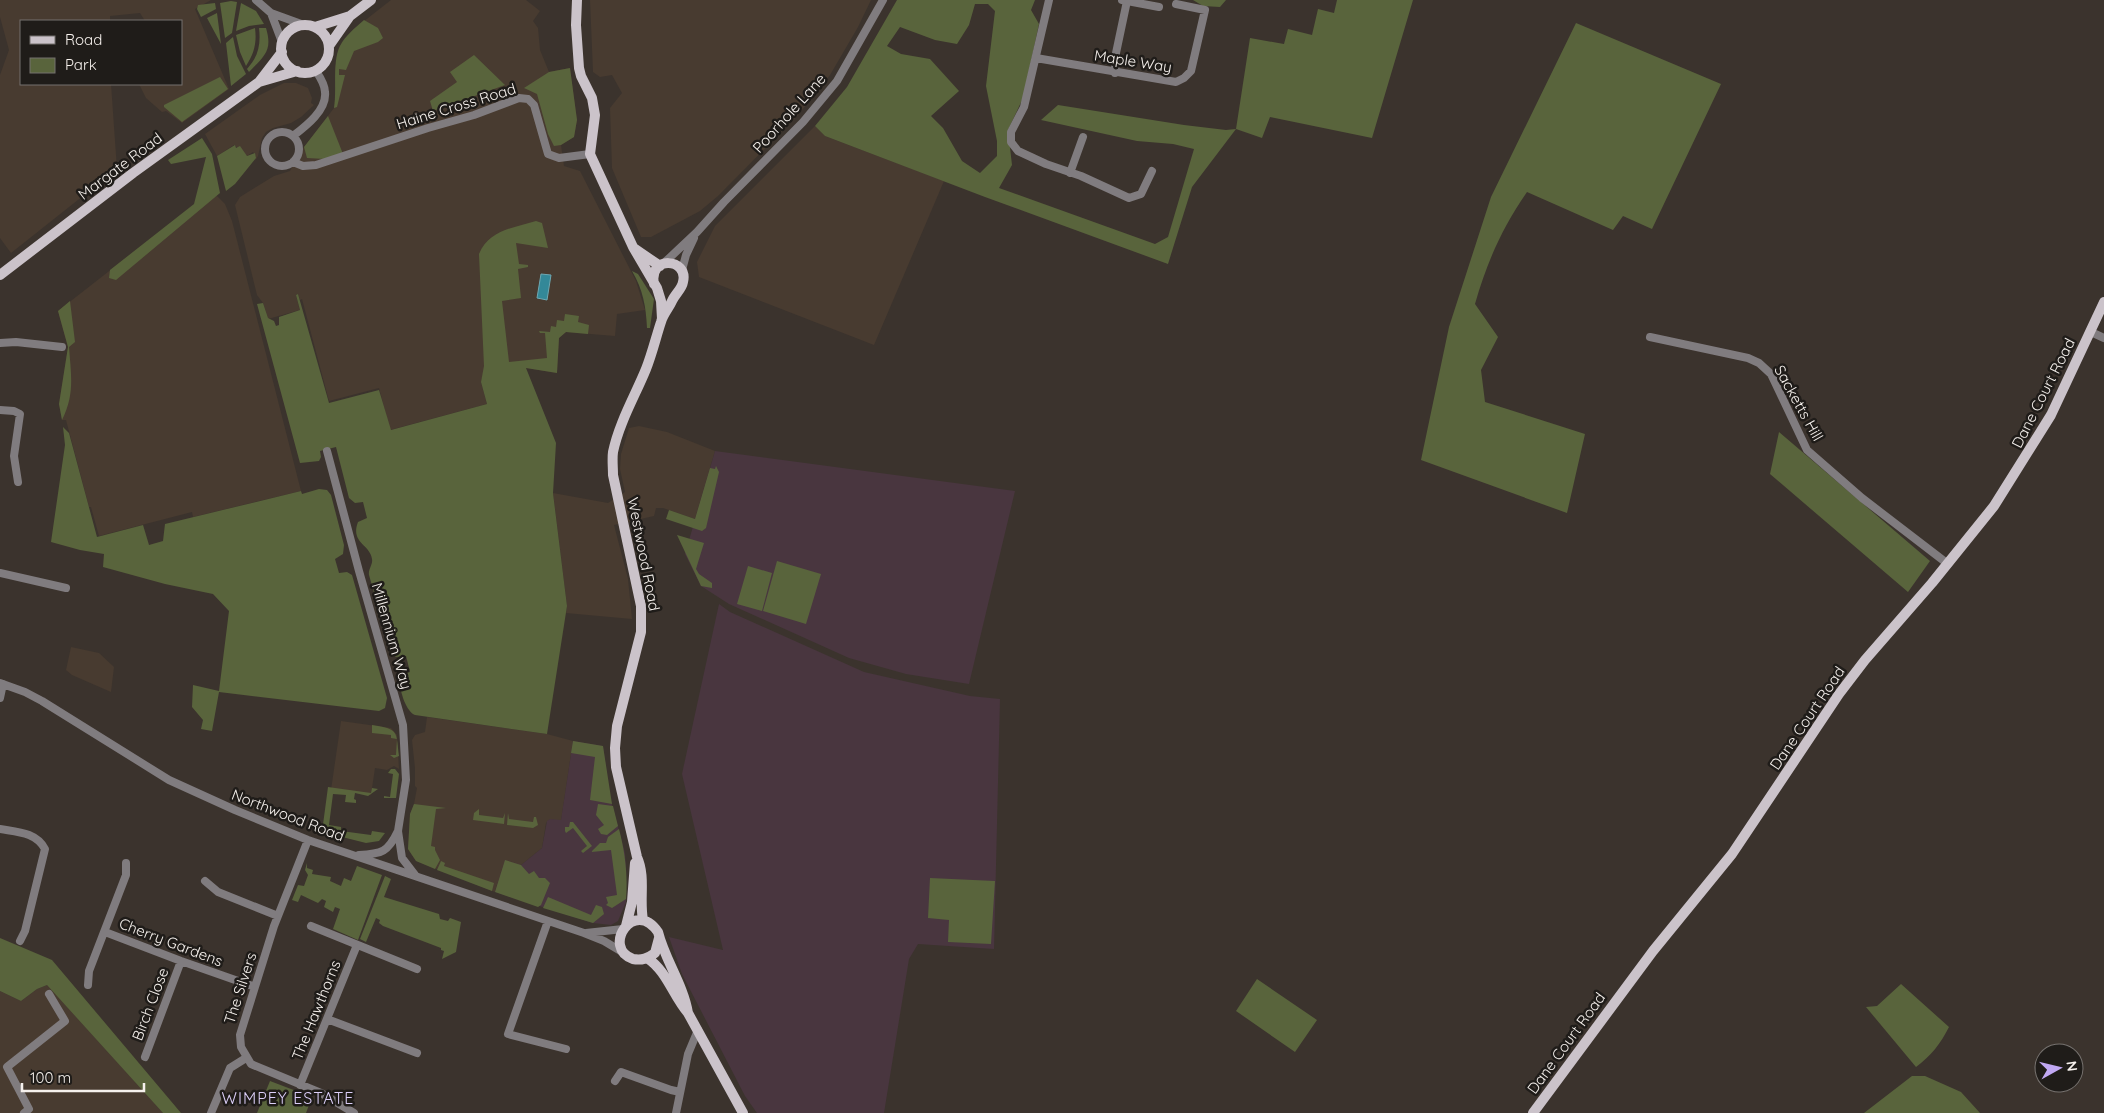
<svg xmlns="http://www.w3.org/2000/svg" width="2104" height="1113" viewBox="0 0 2104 1113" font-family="Quicksand,sans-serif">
<rect width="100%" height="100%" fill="#3b332d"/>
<path fill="#483b30" d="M 0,0 L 211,0 L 195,9 L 229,89 L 182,123 L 166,111 L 162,112 L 146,98 L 139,84 L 181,84 L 181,21 L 145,21 L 140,13 L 110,16 L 110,21 L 21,21 L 21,84 L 111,84 L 117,169 L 11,253 L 0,238 L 0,75 L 9,50 L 0,17 Z
M 391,0 L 526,0 L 540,11 L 533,21 L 538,28 L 540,50 L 549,72 L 570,68 L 577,120 L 574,137 L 561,145 L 564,166 L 580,171 L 636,281 L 645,310 L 617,314 L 615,336 L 566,332 L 559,338 L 557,373 L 526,368 L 484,371 L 481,382 L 487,404 L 390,430 L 379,388 L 329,401 L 302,299 L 300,300 L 298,294 L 296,295 L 300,310 L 268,319 L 263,303 L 257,295 L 235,205 L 240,197 L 274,176 L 290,171 L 304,147 L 334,108 L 336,90 L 335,69 L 339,47 L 354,29 Z
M 590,0 L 871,0 L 858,27 L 830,75 L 798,115 L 718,196 L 700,211 L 651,237 L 641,237 L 612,168 L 610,108 L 622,93 L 612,75 L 600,77 L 593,72 Z
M 284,83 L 296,83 L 308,88 L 312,98 L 311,103 L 314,105 L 301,117 L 291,123 L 273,128 L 266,132 L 262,138 L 258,156 L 255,161 L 256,157 L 253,152 L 247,156 L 234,145 L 217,156 L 205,134 L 260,95 Z
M 815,126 L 825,136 L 944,181 L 874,345 L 699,277 L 697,262 L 715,226 Z
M 217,196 L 225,204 L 232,221 L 301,491 L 193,517 L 192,512 L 99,536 L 91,507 L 89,507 L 66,420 L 62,420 L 59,404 L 68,347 L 58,311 L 195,204 Z
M 639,426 L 667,432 L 715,451 L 695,519 L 663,508 L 656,508 L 654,516 L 614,525 L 628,579 L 632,619 L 566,613 L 567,606 L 553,493 L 608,503 L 625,492 L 620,469 L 621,454 L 629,428 Z
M 71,647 L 99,653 L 114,667 L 111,692 L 72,675 L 66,670 Z
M 427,717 L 547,734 L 573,741 L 561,821 L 550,819 L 546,823 L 542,848 L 521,865 L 505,861 L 495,892 L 416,861 L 408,849 L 410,814 L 414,804 L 417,788 L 415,786 L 415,768 L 412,740 L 415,735 L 425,732 Z
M 341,721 L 391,728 L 397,735 L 399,769 L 394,766 L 387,770 L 375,768 L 371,795 L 331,790 Z
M 47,985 L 58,997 L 163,1113 L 0,1113 L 0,991 L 21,1001 L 37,989 Z"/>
<path fill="#49363f" d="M 715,451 L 1015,491 L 969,684 L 906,674 L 849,658 L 729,604 L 701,586 L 685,554 Z
M 719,604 L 730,612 L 864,672 L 970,696 L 1000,699 L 994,949 L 918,944 L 909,959 L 884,1113 L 757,1113 L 745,1096 L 682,974 L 669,937 L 723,950 L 682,774 Z
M 573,741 L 603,746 L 610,797 L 625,853 L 626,868 L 626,902 L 618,921 L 611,925 L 593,923 L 495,892 L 505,860 L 521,865 L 542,848 L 547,821 L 550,819 L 561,820 Z"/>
<path fill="#59643c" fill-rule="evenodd" d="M 897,0 L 1035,0 L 1031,10 L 1039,24 L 1023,98 L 1008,130 L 1012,165 L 999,188 L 1155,244 L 1168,237 L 1194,149 L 1173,144 L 1137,141 L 1041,120 L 1058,105 L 1184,125 L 1226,130 L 1236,129 L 1250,38 L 1284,44 L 1288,29 L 1312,35 L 1318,9 L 1334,13 L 1337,0 L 1413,0 L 1372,138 L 1270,117 L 1262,138 L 1236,129 L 1192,187 L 1168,264 L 985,197 L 825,136 L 815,126 L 847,87 ZM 975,4 L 988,4 L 995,11 L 986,86 L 997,141 L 997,156 L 980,173 L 962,161 L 943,128 L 931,116 L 959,91 L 930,59 L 901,54 L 887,46 L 900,27 L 935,40 L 957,44 L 969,25 Z
M 1193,0 L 1226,0 L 1220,7 L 1203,6 Z
M 231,1 L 237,2 L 232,33 L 225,38 L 220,3 Z
M 215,3 L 216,9 L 201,17 L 197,9 L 198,5 Z
M 241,3 L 256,11 L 264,24 L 249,26 L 236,31 Z
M 217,13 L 221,44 L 207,18 Z
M 364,20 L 378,28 L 383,38 L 378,42 L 354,51 L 346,70 L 339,69 L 339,75 L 345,75 L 337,107 L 334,108 C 337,91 332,61 340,46 C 345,36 355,28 364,20 Z
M 1576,23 L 1721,84 L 1652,229 L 1623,216 L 1613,230 L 1527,192 C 1502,228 1487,262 1475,304 L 1498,337 L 1481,370 L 1485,402 L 1585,434 L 1567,513 L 1421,460 L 1449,327 L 1491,197 Z
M 255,28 C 257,43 254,54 246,66 L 240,52 L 236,35 Z
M 259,28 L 266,28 C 273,51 264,56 249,72 L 247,69 C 258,57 261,45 259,28 Z
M 233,37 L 237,56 L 246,74 L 231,86 L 226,43 Z
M 474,55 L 505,85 L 433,111 L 430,101 L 457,82 L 450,72 Z
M 570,68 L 577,120 L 574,137 L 561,145 L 554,146 L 548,134 L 537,94 L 524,88 L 549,72 Z
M 220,77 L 228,89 L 182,122 L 164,107 L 164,105 Z
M 328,116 L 343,154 L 325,159 L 307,158 L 304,147 Z
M 202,138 L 212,154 L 220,193 L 116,280 L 109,278 L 110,270 L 194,204 L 206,157 L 171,164 L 168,160 Z
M 235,145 L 236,148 L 240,146 L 247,156 L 255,153 L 256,158 L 235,184 L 226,191 L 217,156 Z
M 536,221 L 542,223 L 548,248 L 516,243 L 519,264 L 528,265 L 528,267 L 518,269 L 521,298 L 502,301 L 509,362 L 547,358 L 545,333 L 540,333 L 539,331 L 550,332 L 551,326 L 556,327 L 557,320 L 564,321 L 565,314 L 579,316 L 578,322 L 589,325 L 588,334 L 566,332 L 559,338 L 557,373 L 526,368 L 556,443 L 553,493 L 567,606 L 547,734 L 415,715 C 405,711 397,684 401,675 L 410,672 L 406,656 L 396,657 L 391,653 L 369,575 C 368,569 373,565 372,559 C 370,544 350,543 358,522 L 367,518 L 363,502 L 355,503 L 349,498 L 336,447 L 320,451 L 321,457 L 319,461 L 300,463 L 257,304 L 263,303 L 268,318 L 274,321 L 276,326 L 279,325 L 279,317 L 300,310 L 296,295 L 298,294 L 329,403 L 379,390 L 391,430 L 487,404 L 481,382 L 484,366 L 479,254 C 489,230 513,228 536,221 Z
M 632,271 L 638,274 L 654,299 L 650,328 L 647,328 C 646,306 643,290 632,271 Z
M 70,301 L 75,342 L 69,347 C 71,375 75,394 62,420 L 59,404 L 68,347 L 58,311 Z
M 63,427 L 69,433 L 97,537 L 143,525 L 149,545 L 163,541 L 165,524 L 301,491 L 302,494 L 319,489 L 327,490 L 331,495 L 344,545 L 343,554 L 335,559 L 339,573 L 347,572 L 352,575 L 387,698 L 385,708 L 379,711 L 219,692 L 212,731 L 201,729 L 203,720 L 192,707 L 193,685 L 219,691 L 229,611 L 213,594 L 165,584 L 103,567 L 104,554 L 80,550 L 51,542 L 65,445 Z
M 1779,432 L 1930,561 L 1908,592 L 1770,474 Z
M 716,466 L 719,472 L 706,528 L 702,531 L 666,519 L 669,510 L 695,519 L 710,468 L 715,469 Z
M 677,535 L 704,543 L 696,569 L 699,574 L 712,583 L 712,588 L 701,586 Z
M 777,561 L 821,574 L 806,624 L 763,611 Z
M 748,566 L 772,573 L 762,611 L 737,604 Z
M 372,725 C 399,729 396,731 399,756 L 394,758 L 390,755 L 396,755 L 397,739 L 391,738 L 391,735 L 372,733 Z
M 573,741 L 603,746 L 612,804 L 590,800 L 595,757 L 571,753 Z
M 391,769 L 395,769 L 399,774 L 396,798 L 384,798 L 384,796 L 390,797 L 393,774 L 388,773 Z
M 328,787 L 371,793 L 372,788 L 378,789 L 368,796 L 355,793 L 354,799 L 356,800 L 356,803 L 345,802 L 346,795 L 333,794 L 329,825 L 341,827 L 341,831 L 371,835 L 372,831 L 385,833 L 379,841 L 366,843 L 322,832 Z
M 414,804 L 446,808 L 436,809 L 431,846 L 435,847 L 435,850 L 440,860 L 435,869 L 416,861 L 408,849 L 410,814 Z
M 598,804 L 613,806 L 618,826 L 607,835 L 601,834 L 598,829 L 604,825 L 596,815 Z
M 479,809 L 479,815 L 503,818 L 505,813 L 504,824 L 473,820 L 474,813 Z
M 508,813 L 509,819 L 533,822 L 534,817 L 536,817 L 538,825 L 533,828 L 507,825 Z
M 570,822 L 573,822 L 592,846 L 583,853 L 581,851 L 587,846 L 573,828 L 566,833 L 565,831 L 565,827 L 569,827 Z
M 619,829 C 625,852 628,875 626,899 L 612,908 L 606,905 L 608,903 L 606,897 L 617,895 L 611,850 L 591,852 L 600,843 L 606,843 L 608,837 Z
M 505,860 L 521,865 L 529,874 L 534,871 L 539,878 L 545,878 L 550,883 L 541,905 L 538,907 L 495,892 Z
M 441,861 L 445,863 L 444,866 L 494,883 L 492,891 L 437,870 Z
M 307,863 L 307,868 L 313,870 L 312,874 L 331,877 L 330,881 L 341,886 L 344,878 L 351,881 L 357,866 L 382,875 L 358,940 L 333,929 L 340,909 L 335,907 L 333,912 L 324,907 L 326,901 L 322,899 L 318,903 L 301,895 L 298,902 L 292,900 L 298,885 L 304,886 L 308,875 L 305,870 Z
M 385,876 L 391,879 L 384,897 L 439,914 L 440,919 L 448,921 L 450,918 L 461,922 L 456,952 L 442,959 L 444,951 L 441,950 L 441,948 L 383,926 L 379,923 L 380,920 L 376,918 L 366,942 L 360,939 Z
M 930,878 L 995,881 L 991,944 L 948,942 L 949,920 L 928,918 Z
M 548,897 L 591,915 L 596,905 L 602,907 L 604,914 L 593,923 L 543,908 Z
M 0,938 L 52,960 L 181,1113 L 163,1113 L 47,985 L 37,989 L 21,1001 L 0,991 Z
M 1257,979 L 1317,1020 L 1295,1052 L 1236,1011 Z
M 1901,984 L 1949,1027 C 1941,1043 1931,1056 1916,1067 L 1866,1007 L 1877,1006 Z
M 1912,1076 L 1925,1076 L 1961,1092 L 1980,1113 L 1864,1113 Z
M 270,1081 L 312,1097 L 306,1113 L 257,1113 Z"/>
<path fill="#338898" stroke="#6ea8b2" d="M 541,274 L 551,275 L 547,300 L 537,298 Z"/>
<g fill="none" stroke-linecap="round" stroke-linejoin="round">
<path stroke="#807c7f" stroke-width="8" d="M 256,0 L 271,13 L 282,42
M 1049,0 L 1024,107 L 1011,132 L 1011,142 L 1018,151 L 1046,164 L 1081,176 L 1129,198 L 1141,194 L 1152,171
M 1122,0 L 1159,7
M 271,13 L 304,25
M 1036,58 L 1176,82 L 1184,78 L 1191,71 L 1205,10 L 1176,4
M 1115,73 L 1116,53 L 1127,1
M265 149a17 17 0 1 1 34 0a17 17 0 1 1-34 0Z
M 293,136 C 306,126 327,110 325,92 C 325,85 320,77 316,71
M 293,162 L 303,166 L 316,165 L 428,128 L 474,115 L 519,98 L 528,99 L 534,105 L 548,154 L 559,158 L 590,154
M 1070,173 L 1083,137
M 664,263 L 697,232 L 724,202 L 803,122 L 837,81 L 883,0
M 682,270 L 686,255 L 694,238
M 2091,332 L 2104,338
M 1650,337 L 1748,358 L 1759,363 L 1771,374 L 1807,450 L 1862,498 L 1948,564
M 0,343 L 16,342 L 62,347
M 0,410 L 14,411 L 20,414 L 14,456 L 18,482
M 327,451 L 359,571 L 403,725 L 406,780 L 398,831 L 402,858 L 415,875
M 0,573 L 66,588
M 0,683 L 25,692 L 42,701 L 169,780 L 235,810 L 308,840 L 584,933 L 604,941 L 624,953
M 0,698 L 3,684
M 0,829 C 17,832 36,832 45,849 L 25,931 L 20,941
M 308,840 L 274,926 L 240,1035 L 241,1047 L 251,1064 L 321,1093 L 354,1113
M 359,855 C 382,854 388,852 398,831
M 205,881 L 218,892 L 278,916
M 548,921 L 508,1034 L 566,1049
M 311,926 L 417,969
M 105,932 L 181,961 L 255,987
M 586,933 L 623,929
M 88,985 L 89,971 L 126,875 L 126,863
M 327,1019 L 417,1053
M 145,1057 L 181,961
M 615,1081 L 621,1072 L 671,1090 L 680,1092
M 300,1085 L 357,945
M 24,1113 L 29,1109 L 7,1067 L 65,1021 L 49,994
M 211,1113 L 230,1068 L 246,1058
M 676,1113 L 688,1054 L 698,1030"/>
<path stroke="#cbc3ca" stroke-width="10" d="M 577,0 L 576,25 L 579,68 L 581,76 L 592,98 L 595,115 L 590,154 L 633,247 L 657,288 L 661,301 L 662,319
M281 49a24 24 0 1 1 48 0a24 24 0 1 1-48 0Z
M 315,27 L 350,16
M 329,46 L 350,16 L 371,0
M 259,82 L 282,52
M 635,249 L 660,266
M 0,275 L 133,173 L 259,82 L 297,71
M 643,920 C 639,899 646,877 637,857 L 616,767 L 615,748 L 617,726 L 641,632 L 641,606 L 613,475 C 613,467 612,459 613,452 C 619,423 635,396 646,369 C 652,354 656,337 661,322 C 663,314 669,308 672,301 C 675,294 682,289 683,282 C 689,258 648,255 654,284
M 626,926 L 632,902 L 635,863
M 659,938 L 655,953 C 648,958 642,961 633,959 C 601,948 634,897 658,932 C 665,960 683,984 688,1013
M 647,958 C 667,971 673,996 688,1013 L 743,1113
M 1533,1113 L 1653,951 L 1732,854 L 1839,694 L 1865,660 L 1932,583 L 1994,506 L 2051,415 L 2104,302"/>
</g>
<g text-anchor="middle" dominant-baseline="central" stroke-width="5" stroke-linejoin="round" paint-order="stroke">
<g font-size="15" fill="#f6f1ed" stroke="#1f1c19">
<text transform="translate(1133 61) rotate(9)">Maple Way</text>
<text transform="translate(456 106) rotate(-17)">Haine Cross Road</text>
<text transform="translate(789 113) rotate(-48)">Poorhole Lane</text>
<text transform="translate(120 166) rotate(-37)">Margate Road</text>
<text transform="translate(2043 393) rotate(-63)">Dane Court Road</text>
<text transform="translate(1799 403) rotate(61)">Sacketts Hill</text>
<text transform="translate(644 554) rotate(79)">Westwood Road</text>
<text transform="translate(392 636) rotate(74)">Millennium Way</text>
<text transform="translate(1807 718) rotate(-56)">Dane Court Road</text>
<text transform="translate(288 815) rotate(21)">Northwood Road</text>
<text transform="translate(171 942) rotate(21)">Cherry Gardens</text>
<text transform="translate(240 988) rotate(-72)">The Silvers</text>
<text transform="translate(150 1004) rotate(-69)">Birch Close</text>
<text transform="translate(316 1010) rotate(-68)">The Hawthorns</text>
<text transform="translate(1566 1043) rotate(-54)">Dane Court Road</text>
</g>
<g font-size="16" letter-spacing="1" fill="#dccff9" stroke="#1f1c19">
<text x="288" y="1098">WIMPEY ESTATE</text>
</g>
</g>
<rect x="20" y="20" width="162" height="65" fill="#1f1c19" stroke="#75716e"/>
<rect x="30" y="36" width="25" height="8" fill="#cbc3ca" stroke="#75716e"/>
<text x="65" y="45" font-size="15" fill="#f6f1ed">Road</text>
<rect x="30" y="58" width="25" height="15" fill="#59643c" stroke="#75716e"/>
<text x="65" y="70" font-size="15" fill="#f6f1ed">Park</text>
<g transform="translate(2059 1068) rotate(82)"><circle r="24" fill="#1f1c19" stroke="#75716e"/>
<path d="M0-4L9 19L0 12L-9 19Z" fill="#c1a8f3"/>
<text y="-8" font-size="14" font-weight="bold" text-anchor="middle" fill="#f6f1ed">N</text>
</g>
<path d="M22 1083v8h122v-8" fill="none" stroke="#f6f1ed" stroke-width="2.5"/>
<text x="30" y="1083" font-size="15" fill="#f6f1ed" stroke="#1f1c19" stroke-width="4" paint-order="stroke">100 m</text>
</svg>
